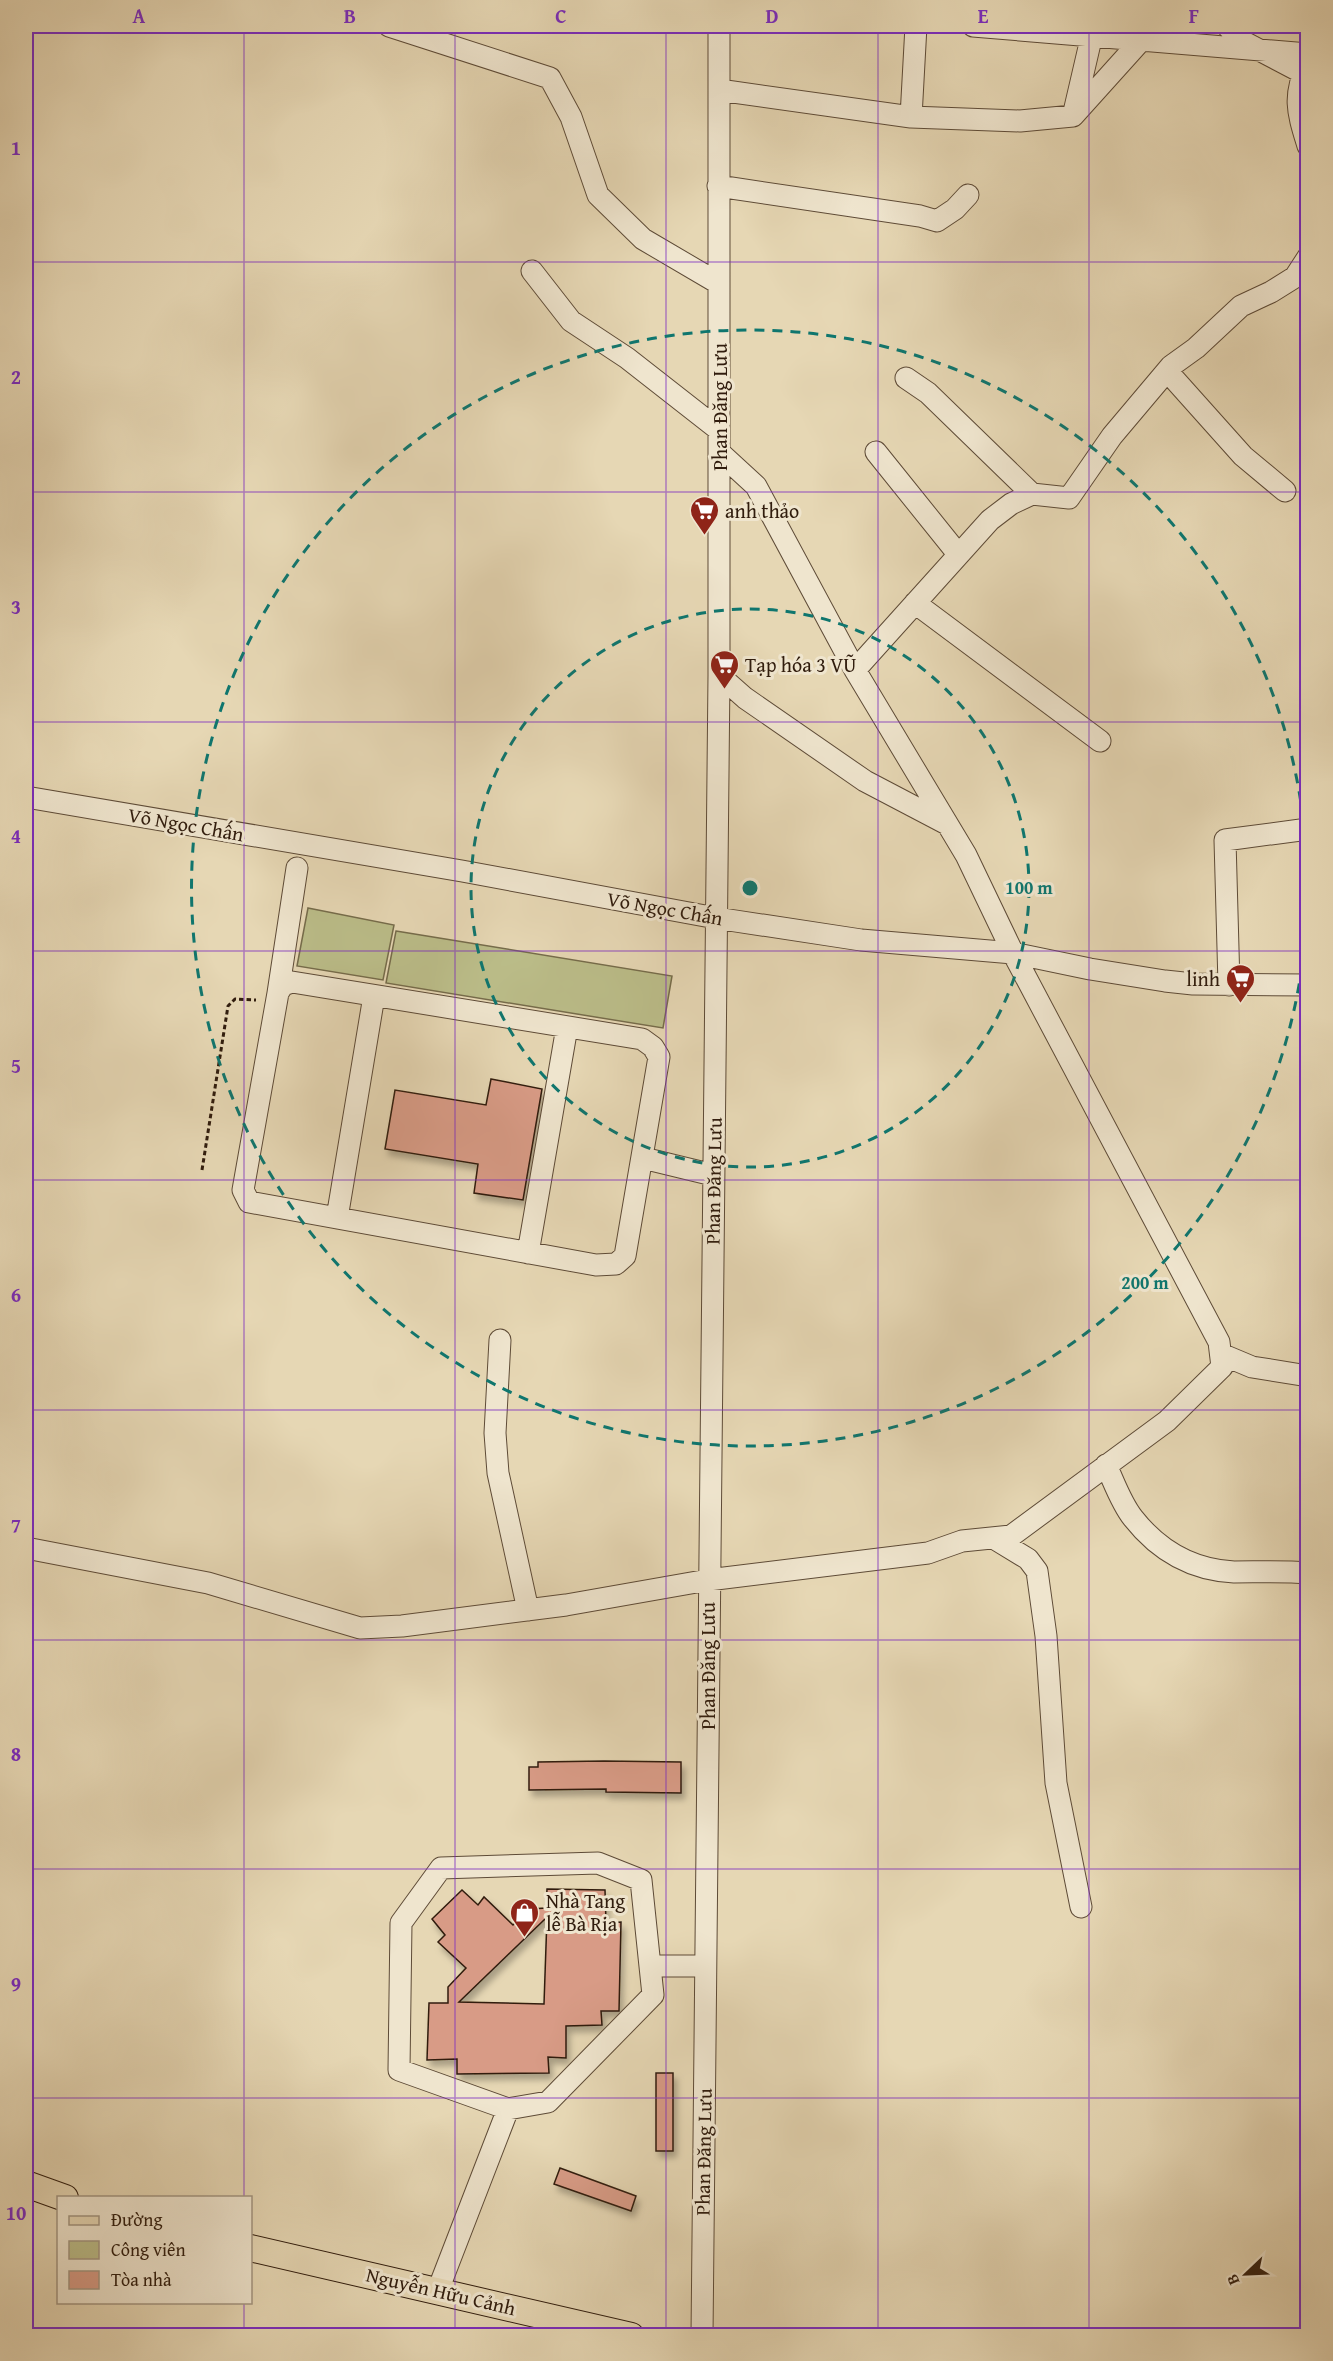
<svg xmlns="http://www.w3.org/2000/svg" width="1333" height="2361" viewBox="0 0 1333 2361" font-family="'Gentium Book Plus',serif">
<defs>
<filter id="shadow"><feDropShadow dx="3.5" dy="6" stdDeviation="3" flood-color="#0004"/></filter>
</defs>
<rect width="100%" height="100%" fill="#e6d7b4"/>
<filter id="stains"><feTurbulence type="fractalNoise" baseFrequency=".00333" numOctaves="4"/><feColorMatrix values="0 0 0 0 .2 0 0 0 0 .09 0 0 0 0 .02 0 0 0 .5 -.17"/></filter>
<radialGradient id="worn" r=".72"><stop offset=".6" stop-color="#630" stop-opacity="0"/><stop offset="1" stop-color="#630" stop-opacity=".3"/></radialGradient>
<path fill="#bbbd89" stroke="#766c4b" stroke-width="1.5" d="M 308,908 L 394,925 L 383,980 L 297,966 Z
M 396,931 L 672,976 L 663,1028 L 386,983 Z"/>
<path fill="#d89b86" stroke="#301c0d" stroke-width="1.5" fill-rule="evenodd" filter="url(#shadow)" d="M 491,1079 L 542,1089 L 523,1200 L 474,1193 L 478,1164 L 385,1149 L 395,1090 L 486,1105 Z
M 604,1761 L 681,1762 L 681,1793 L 606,1792 L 606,1789 L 529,1790 L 529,1767 L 538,1767 L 538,1762 Z
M 547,1889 L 605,1890 L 606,1923 L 621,1922 L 619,2011 L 601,2011 L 602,2025 L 566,2026 L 566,2058 L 548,2057 L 549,2073 L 457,2074 L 457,2059 L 427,2060 L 429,2003 L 448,2003 L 448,1987 L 466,1968 L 438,1942 L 445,1935 L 432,1919 L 462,1890 L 478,1905 L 484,1897 L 513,1925 L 530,1909 L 546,1908 ZM 547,1917 L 544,2004 L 459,2002 L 545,1919 Z
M 656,2073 L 673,2073 L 673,2151 L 656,2151 Z
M 560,2168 L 636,2196 L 631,2211 L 554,2184 Z"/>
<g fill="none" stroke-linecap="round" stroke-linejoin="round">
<defs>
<path id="minor" d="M 389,26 L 550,78 L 571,117 L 598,195 L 643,239 L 718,283
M 973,26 L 1308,54
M 1227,26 L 1244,42 L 1303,73
M 1308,63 C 1292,97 1298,113 1308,146
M 719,90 L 911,117 L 1020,121 L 1073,116
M 1074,112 L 1094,26
M 1073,116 L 1154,26
M 911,117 L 916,26
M 718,186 L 920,216 L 937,221 L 955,209 L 968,195
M 532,271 L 571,321 L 627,358 L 719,430
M 1167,371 L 1243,456 L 1285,491
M 906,378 L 928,393 L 1032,494
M 876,452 L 958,554
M 915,603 L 1100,741
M 855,670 L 990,520 L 1011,504 L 1032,494 L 1069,498 L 1112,436 L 1171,366 L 1196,348 L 1241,306 L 1271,292 L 1295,277 L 1308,257
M 719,675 L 745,698 L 865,781 L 947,824
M 26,797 L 462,871 L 716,918 L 861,940 L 1013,953 L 1090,969 L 1165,981 L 1193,984 L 1308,985
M 292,982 L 642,1039 L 653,1047 L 659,1057 L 625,1256 L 616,1264 L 596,1265 L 249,1202 L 243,1190 L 278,993 L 283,985 Z
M 1229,985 L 1225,840 L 1308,829
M 278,993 L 297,868
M 643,1158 L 713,1175
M 337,1218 L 374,996
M 528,1253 L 567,1027
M 500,1340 L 495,1433 L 498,1473 L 528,1610
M 1221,1354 L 1252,1367 L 1308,1376
M 1106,1465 C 1114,1482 1121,1503 1133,1518 C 1159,1551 1192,1570 1234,1572 C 1259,1572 1283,1571 1308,1573
M 995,1539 L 1028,1559 L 1037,1571 L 1046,1636 L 1056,1783 L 1081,1907
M 26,1548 L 208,1583 L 360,1628 L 402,1626 L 566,1605 L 708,1580 L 928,1553 L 962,1541 L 1011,1536 L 1167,1421 L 1222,1367 L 1219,1342 L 1013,953 L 966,855 L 855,670 L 756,486 L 719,452
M 598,1863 L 641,1880 L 653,1995 L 548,2102 L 508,2109 L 399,2070 L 401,1923 L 441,1868 Z
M 651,1966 L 705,1966
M 438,2290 L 508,2109
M 702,2336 L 719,675 L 719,26"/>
<path id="major" d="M 26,2184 L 65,2198
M 250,2248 L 631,2336"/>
</defs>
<use href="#minor" stroke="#5e4b37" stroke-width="23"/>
<use href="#major" stroke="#301c0d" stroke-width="28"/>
<path stroke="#301c0d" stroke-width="3" stroke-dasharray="4.5 3" stroke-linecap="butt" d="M 202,1170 L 228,1006 L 235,999 L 256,1000"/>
<use href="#minor" stroke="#efe5ce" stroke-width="21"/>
<use href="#major" stroke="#e6d7b4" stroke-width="26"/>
</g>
<path fill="none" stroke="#7b2cbf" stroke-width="1.5" stroke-opacity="0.55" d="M 244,26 L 244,2198M 455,26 L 455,2336M 666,26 L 666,2336M 878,26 L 878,2336M 1089,26 L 1089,2336M 26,262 L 1308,262M 26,492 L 1308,492M 26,722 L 1308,722M 26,951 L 1308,951M 26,1180 L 1308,1180M 26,1410 L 1308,1410M 26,1640 L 1308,1640M 26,1869 L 1308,1869M 26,2098 L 1308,2098M 244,2302 L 244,2336"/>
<g fill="none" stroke="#0f766e" stroke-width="3" stroke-dasharray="10 8">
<circle cx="750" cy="888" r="279"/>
<path d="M1307 912A558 558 0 1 1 1307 864"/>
</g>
<defs>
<symbol id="supermarket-pin" viewBox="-11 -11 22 30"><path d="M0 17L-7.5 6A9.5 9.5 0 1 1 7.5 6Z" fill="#8f2418" stroke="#efe5ce"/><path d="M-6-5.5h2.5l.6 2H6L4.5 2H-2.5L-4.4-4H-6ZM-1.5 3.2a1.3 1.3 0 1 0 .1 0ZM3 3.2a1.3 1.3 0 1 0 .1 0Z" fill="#fff"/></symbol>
<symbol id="shop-pin" viewBox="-11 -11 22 30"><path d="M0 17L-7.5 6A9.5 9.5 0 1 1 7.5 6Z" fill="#8f2418" stroke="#efe5ce"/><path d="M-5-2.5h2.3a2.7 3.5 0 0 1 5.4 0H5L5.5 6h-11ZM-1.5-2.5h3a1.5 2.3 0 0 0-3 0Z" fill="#fff"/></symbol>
</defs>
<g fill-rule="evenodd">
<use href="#supermarket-pin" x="688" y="494" width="33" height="45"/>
<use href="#supermarket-pin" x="708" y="648" width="33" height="45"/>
<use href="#supermarket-pin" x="1224" y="962" width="33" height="45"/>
<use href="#shop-pin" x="508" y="1896" width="33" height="45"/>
</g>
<g text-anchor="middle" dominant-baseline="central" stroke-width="6" stroke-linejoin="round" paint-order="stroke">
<g font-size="20" fill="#301c0d" stroke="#efe5ce">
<text transform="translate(719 407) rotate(-90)">Phan Đăng Lưu</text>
<text transform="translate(186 824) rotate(10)">Võ Ngọc Chấn</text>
<text transform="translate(665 908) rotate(10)">Võ Ngọc Chấn</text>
<text transform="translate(713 1181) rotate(-89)">Phan Đăng Lưu</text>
<text transform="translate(707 1666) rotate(-90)">Phan Đăng Lưu</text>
<text transform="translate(703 2152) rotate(-89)">Phan Đăng Lưu</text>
<text transform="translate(441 2291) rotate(13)">Nguyễn Hữu Cảnh</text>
</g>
<g font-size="20" fill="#301c0d" stroke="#efe5ce" text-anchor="start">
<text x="725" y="510">anh thảo</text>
<text x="745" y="664">Tạp hóa 3 VŨ</text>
<text x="1220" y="978" text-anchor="end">linh</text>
<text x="546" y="1900">Nhà Tang<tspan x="546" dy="23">lễ Bà Rịa</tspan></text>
</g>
</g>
<circle cx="750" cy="888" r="9" fill="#0f766e" stroke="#efe5ce" stroke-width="3"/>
<g font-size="18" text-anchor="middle" font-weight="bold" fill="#0f766e" stroke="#efe5ce" stroke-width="6" stroke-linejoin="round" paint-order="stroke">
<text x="1029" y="894">100 m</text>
<text x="1145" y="1289">200 m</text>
</g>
<rect width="1333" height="2361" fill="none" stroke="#e6d7b4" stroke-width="66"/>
<rect x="57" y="2196" width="195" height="108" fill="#efe5ce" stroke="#a39581" stroke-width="1.5"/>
<rect x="69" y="2216" width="30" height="9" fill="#e6d7b4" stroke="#a39581" stroke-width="1.5"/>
<text x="111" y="2226" font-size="18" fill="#301c0d">Đường</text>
<rect x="69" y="2241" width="30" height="18" fill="#bbbd89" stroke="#a39581" stroke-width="1.5"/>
<text x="111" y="2256" font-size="18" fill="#301c0d">Công viên</text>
<rect x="69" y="2271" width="30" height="18" fill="#d89b86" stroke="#a39581" stroke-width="1.5"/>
<text x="111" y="2286" font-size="18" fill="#301c0d">Tòa nhà</text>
<g transform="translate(1246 2274) rotate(247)" stroke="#efe5ce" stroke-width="4.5" paint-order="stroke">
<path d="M0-4.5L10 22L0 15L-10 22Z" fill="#301c0d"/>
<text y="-9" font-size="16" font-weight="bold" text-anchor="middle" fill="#301c0d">B</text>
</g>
<rect x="33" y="33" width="1267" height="2295" fill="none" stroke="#7b2cbf" stroke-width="2"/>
<g font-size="20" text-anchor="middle" font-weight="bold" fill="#7b2cbf">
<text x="139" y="23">A</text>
<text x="350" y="23">B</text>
<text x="561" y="23">C</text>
<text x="772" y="23">D</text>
<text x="983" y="23">E</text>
<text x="1194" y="23">F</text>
<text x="16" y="155">1</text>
<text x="16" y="384">2</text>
<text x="16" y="614">3</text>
<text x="16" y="843">4</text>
<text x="16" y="1073">5</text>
<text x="16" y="1302">6</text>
<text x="16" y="1532">7</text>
<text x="16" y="1761">8</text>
<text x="16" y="1991">9</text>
<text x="16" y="2220">10</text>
</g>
<rect width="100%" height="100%" filter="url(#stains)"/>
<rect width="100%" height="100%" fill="url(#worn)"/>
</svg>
